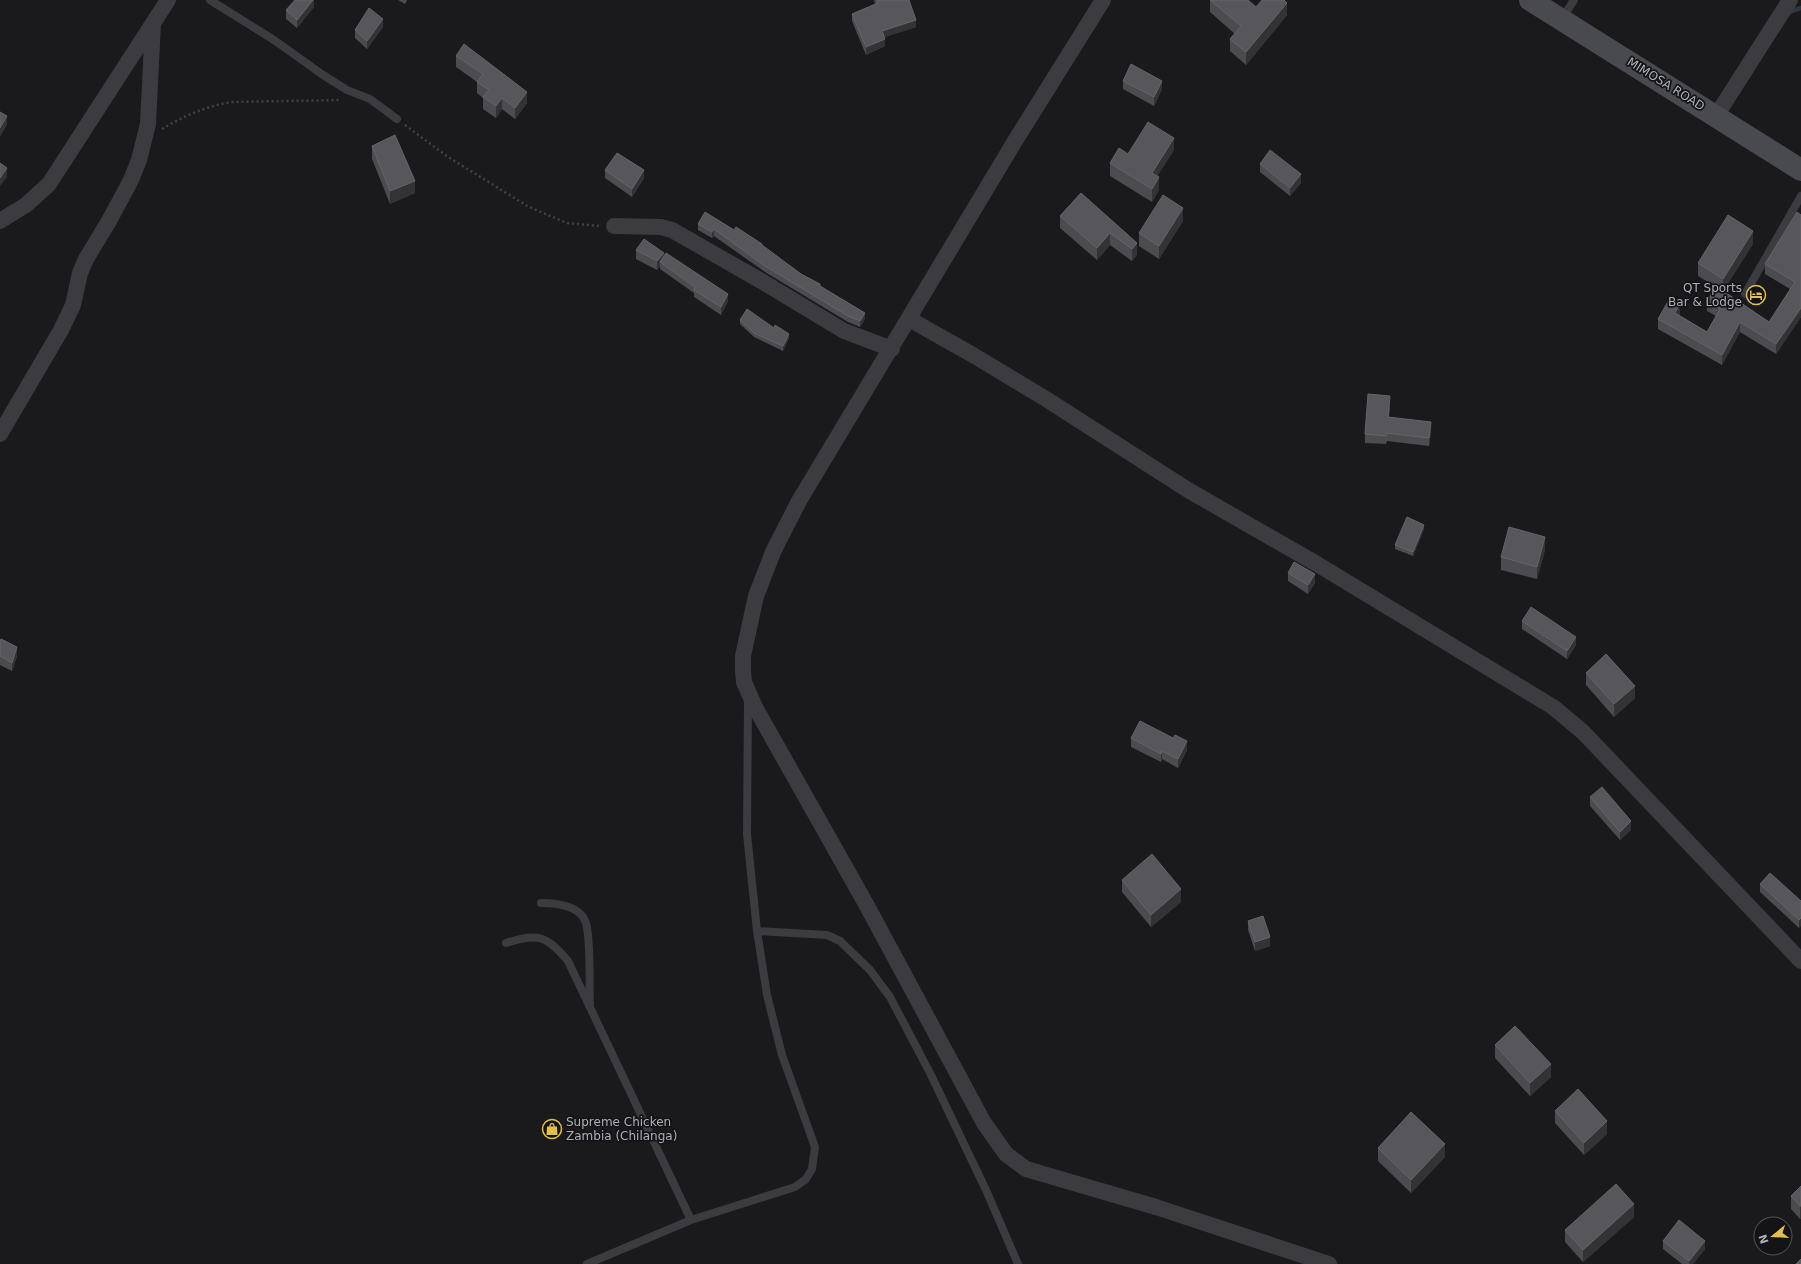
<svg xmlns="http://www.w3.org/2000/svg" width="1801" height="1264" viewBox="0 0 1801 1264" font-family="'DejaVu Sans',sans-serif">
<rect width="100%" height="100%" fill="#1a191b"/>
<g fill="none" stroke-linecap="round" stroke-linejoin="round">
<path stroke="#30363e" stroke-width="4.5" d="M 1789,12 L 1801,8"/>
<path stroke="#414247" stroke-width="2.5" stroke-dasharray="2 3" stroke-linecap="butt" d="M 405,125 L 448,157 L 529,207 L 567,223 L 599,226
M 162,129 C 184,116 206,106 232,102 L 341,100"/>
<path stroke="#3b3b40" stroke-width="8" d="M 210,0 L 274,40 L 323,75 L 347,90 L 370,99 L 397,119
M 1562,19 L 1574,0
M 1745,294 L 1801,196
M 541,903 C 557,903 580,905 586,923 C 591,940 589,984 590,1004
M 757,931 L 827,935 L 840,941 L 870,970 L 890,997 L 930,1073 L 986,1190 L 1018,1264
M 506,943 C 538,933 546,935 568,961 L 691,1220
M 587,1264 L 691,1220 L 795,1187 L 806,1179 L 812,1169 L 815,1147 L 782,1055 L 767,995 L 757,931 L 747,834 L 748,700"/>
<path stroke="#3b3b40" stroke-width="16" d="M 1103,0 L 1015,141 L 799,501 L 773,552 L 756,596 L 743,656 L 743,671 L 744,682 L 755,707 L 866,904 L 984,1123 L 1006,1154 L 1026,1169 L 1156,1207 L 1329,1264
M 1716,116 L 1790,0
M 0,221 L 26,205 L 49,184 L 168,0
M 614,226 L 661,227 L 672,230 L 763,282 L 844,331 L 892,349
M 909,319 L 973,355 L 1046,399 L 1188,490 L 1317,564 L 1553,707 L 1583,732 L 1801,961
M 0,434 L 61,330 L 73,305 L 80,273 L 86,259 L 109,221 L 131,180 L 139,160 L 148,124 L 153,23"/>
<path stroke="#494a50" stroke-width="22" d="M 1530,0 L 1801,170"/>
</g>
<path fill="#4b4b50" d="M 314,0 L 314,7 L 297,28 L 286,19 L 286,10 Z
M 398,0 L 407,0 L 405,4 Z
M 874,0 L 909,0 L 916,27 L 885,37 L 885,46 L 866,55 L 852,21 L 852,14 L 875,4 Z
M 1210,0 L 1256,7 L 1287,15 L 1246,65 L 1230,51 L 1230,39 L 1235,34 L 1210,12 Z
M 383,27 L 367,49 L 355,38 L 355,30 Z
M 456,56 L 527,103 L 515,119 L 502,109 L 496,118 L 483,109 L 483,98 L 477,93 L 477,82 L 456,67 Z
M 1123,81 L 1162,89 L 1154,106 L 1123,89 Z
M 372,146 L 415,193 L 390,204 L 372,159 Z
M 1174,150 L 1157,176 L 1159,190 L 1152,202 L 1110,176 L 1110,163 Z
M 1260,164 L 1301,183 L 1290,196 L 1260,172 Z
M 605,170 L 644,178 L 632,197 L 605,178 Z
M 1081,193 L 1137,255 L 1132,261 L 1110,245 L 1097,260 L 1060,228 L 1060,216 Z
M 1797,212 L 1801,317 L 1776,354 L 1740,332 L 1722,365 L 1658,329 L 1658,319 L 1680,314 L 1679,315 L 1707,332 L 1716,316 L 1707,311 L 1707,301 L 1716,287 L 1698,276 L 1698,263 L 1753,244 L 1723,291 L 1769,322 L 1790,289 L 1765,274 L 1765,264 Z
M 1183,221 L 1159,259 L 1139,246 L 1139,233 Z
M 698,224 L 734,230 L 762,246 L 801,274 L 820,286 L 865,319 L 860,327 L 848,322 L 765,272 L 714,236 L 712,238 L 698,230 Z
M 636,250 L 664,256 L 728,301 L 721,315 L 694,297 L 694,293 L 660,269 L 660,266 L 657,270 L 636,259 Z
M 740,320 L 789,338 L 783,351 L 754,337 L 740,324 Z
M 1390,405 L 1389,417 L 1431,431 L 1429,446 L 1387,441 L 1386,444 L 1365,443 L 1365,434 Z
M 1424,529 L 1413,556 L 1395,549 L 1395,545 Z
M 1545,550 L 1537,579 L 1501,570 L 1501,557 Z
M 1288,573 L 1315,583 L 1308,594 L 1288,581 Z
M 1522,621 L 1576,645 L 1567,659 L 1522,629 Z
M 0,641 L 17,656 L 12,671 L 0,665 Z
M 1586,673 L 1635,698 L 1614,717 L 1586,685 Z
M 1131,738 L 1187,750 L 1178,768 L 1162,759 L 1161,762 L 1131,747 Z
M 1590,797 L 1631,830 L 1620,840 L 1590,806 Z
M 1122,880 L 1181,902 L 1151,927 L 1122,892 Z
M 1760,884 L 1801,901 L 1799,928 L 1760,892 Z
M 1248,921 L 1270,946 L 1255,951 L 1248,930 Z
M 1495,1045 L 1551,1077 L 1530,1096 L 1495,1058 Z
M 1555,1111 L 1607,1134 L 1584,1155 L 1555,1123 Z
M 1378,1148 L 1445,1157 L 1411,1193 L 1378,1161 Z
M 1801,1186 L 1801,1218 L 1800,1219 L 1791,1209 L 1791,1196 Z
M 1634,1217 L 1583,1262 L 1565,1242 L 1565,1230 Z
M 1663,1241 L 1705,1249 L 1693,1264 L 1682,1264 L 1663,1249 Z"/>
<path fill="#333336" d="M 313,0 L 314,0 L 314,7 L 297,28 L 297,20 Z
M 1287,3 L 1287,15 L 1246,65 L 1246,52 Z
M 383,19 L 383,27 L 367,49 L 367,41 Z
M 916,20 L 916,27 L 882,38 L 882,31 Z
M 885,39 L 885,46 L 866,55 L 866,47 Z
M 1162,81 L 1162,89 L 1154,106 L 1154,97 Z
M 527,92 L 527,103 L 515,119 L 515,108 Z
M 502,98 L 502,109 L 496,118 L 496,106 Z
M 7,116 L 7,125 L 0,137 L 0,128 Z
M 1174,138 L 1174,150 L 1152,185 L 1152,173 Z
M 7,168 L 7,177 L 0,186 L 0,178 Z
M 644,170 L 644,178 L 632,197 L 632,189 Z
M 1301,174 L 1301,183 L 1290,196 L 1290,188 Z
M 1159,177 L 1159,190 L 1152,202 L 1152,189 Z
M 415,181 L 415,193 L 390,204 L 390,191 Z
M 1183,208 L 1183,221 L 1159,259 L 1159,246 Z
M 714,229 L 714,236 L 712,238 L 712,232 Z
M 1753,231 L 1753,244 L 1723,291 L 1723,279 Z
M 1110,233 L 1110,245 L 1097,260 L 1097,248 Z
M 1137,243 L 1137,255 L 1132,261 L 1132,249 Z
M 664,253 L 664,261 L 660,262 L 660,266 L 657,270 L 657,261 Z
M 728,294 L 728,301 L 721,315 L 721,307 Z
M 1680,304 L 1680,314 L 1675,323 L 1675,313 Z
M 1801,308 L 1801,317 L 1776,354 L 1776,344 Z
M 865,313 L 865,319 L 860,327 L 860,321 Z
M 1740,322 L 1740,332 L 1722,365 L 1722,355 Z
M 789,334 L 789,338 L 783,351 L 783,346 Z
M 1390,396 L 1390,405 L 1388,426 L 1388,417 Z
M 1431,422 L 1431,431 L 1429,446 L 1429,438 Z
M 1424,525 L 1424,529 L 1413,556 L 1413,552 Z
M 1545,537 L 1545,550 L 1537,579 L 1537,567 Z
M 1315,574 L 1315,583 L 1308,594 L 1308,585 Z
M 1576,637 L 1576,645 L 1567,659 L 1567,651 Z
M 17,647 L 17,656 L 12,671 L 12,663 Z
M 1635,686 L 1635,698 L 1614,717 L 1614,704 Z
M 1187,741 L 1187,750 L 1178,768 L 1178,759 Z
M 1162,751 L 1162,759 L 1161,762 L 1161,754 Z
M 1631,821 L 1631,830 L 1620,840 L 1620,832 Z
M 1181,889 L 1181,902 L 1151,927 L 1151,915 Z
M 1801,918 L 1801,926 L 1799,928 L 1799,920 Z
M 1270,937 L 1270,946 L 1255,951 L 1255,942 Z
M 1551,1064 L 1551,1077 L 1530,1096 L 1530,1083 Z
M 1607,1121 L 1607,1134 L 1584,1155 L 1584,1143 Z
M 1445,1144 L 1445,1157 L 1411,1193 L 1411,1180 Z
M 1634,1204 L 1634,1217 L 1583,1262 L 1583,1250 Z
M 1800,1206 L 1801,1206 L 1801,1218 L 1800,1219 Z
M 1705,1241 L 1705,1249 L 1693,1264 L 1689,1264 L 1689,1261 Z"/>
<path fill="#56565b" stroke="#64646a" d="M 295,0 L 313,0 L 297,20 L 286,10 Z
M 877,0 L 909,0 L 916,20 L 882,31 L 885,39 L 866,47 L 852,14 L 878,3 Z
M 1210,0 L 1248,0 L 1256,7 L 1262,0 L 1284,0 L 1287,3 L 1246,52 L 1230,39 L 1241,26 Z
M 369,8 L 383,19 L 367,41 L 355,30 Z
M 464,44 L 527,92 L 515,108 L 502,98 L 496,106 L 483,97 L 489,90 L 477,82 L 483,74 L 456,56 Z
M 1131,64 L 1162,81 L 1154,97 L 1123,81 Z
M 0,112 L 7,116 L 0,128 Z
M 1148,122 L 1174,138 L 1152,173 L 1159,177 L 1152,189 L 1110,163 L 1119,148 L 1128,154 Z
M 395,135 L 415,181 L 390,191 L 372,146 Z
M 1270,150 L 1301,174 L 1290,188 L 1260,164 Z
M 617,153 L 644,170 L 632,189 L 605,170 Z
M 0,163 L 7,168 L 0,178 Z
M 1081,193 L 1137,243 L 1132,249 L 1110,233 L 1097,248 L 1060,216 Z
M 1163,195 L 1183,208 L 1159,246 L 1139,233 Z
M 705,212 L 734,230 L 736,227 L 762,244 L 762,245 L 801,274 L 820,284 L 820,286 L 865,313 L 860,321 L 848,316 L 765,266 L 714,229 L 712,232 L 698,224 Z
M 1797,212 L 1801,215 L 1801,308 L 1776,344 L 1740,322 L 1722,355 L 1658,319 L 1670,298 L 1680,304 L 1675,313 L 1707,332 L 1720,309 L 1707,301 L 1716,286 L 1769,322 L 1795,282 L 1765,264 Z
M 1728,215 L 1753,231 L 1723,279 L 1698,263 Z
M 644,239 L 664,253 L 657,261 L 636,250 Z
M 666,253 L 728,294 L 721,307 L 694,290 L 695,287 L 660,262 Z
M 747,309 L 774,328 L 775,325 L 789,334 L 783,346 L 754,333 L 740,320 Z
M 1368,394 L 1390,396 L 1388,417 L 1431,422 L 1429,438 L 1387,433 L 1386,436 L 1365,434 Z
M 1407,517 L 1424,525 L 1413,552 L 1395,545 Z
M 1509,527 L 1545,537 L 1537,567 L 1501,557 Z
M 1294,562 L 1315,574 L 1308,585 L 1288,573 Z
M 1531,607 L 1576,637 L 1567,651 L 1522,621 Z
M 1,639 L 17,647 L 12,663 L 0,656 L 0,641 Z
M 1606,654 L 1635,686 L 1614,704 L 1586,673 Z
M 1140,721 L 1173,738 L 1175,735 L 1187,741 L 1178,759 L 1162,751 L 1161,754 L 1131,738 Z
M 1602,787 L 1631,821 L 1620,832 L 1590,797 Z
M 1152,854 L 1181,889 L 1151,915 L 1122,880 Z
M 1770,873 L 1801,901 L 1801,918 L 1799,920 L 1760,884 Z
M 1263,916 L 1270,937 L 1255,942 L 1248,921 Z
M 1515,1026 L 1551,1064 L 1530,1083 L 1495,1045 Z
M 1578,1089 L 1607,1121 L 1584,1143 L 1555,1111 Z
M 1411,1112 L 1445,1144 L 1411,1180 L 1378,1148 Z
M 1616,1184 L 1634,1204 L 1583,1250 L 1565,1230 Z
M 1801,1186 L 1801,1206 L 1800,1206 L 1791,1196 Z
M 1679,1220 L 1705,1241 L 1689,1261 L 1663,1241 Z
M 1801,1259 L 1801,1264 L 1796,1264 Z"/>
<defs>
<symbol id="hotel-ring" viewBox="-11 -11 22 22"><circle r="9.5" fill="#141416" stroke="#e1c14b" stroke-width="1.5"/><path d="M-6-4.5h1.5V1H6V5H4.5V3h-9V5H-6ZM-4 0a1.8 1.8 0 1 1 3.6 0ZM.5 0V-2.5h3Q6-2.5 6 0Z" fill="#e1c14b"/></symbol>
<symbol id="shop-ring" viewBox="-11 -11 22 22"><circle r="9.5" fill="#141416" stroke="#e1c14b" stroke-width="1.5"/><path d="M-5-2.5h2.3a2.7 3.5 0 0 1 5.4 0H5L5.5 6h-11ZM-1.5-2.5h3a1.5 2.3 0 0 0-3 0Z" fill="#e1c14b"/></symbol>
</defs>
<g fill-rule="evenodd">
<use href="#hotel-ring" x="1745" y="284" width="22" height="22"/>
<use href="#shop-ring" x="541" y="1118" width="22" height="22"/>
</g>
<g text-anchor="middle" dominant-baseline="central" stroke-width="3.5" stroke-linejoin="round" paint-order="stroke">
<g font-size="12" fill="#adafb9" stroke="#141416">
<text transform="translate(1666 84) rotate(32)">MIMOSA ROAD</text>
</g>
<g font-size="12" fill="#adafb9" stroke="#141416" text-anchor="end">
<text x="1742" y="288">QT Sports<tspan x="1742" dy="14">Bar &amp; Lodge</tspan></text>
<text x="566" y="1122" text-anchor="start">Supreme Chicken<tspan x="566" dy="14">Zambia (Chilanga)</tspan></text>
</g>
</g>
<g transform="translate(1773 1236) rotate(252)"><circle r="19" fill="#141416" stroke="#515257"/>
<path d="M0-3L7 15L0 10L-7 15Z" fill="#e1c14b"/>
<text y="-6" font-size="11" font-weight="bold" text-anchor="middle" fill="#adafb9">N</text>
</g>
</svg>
